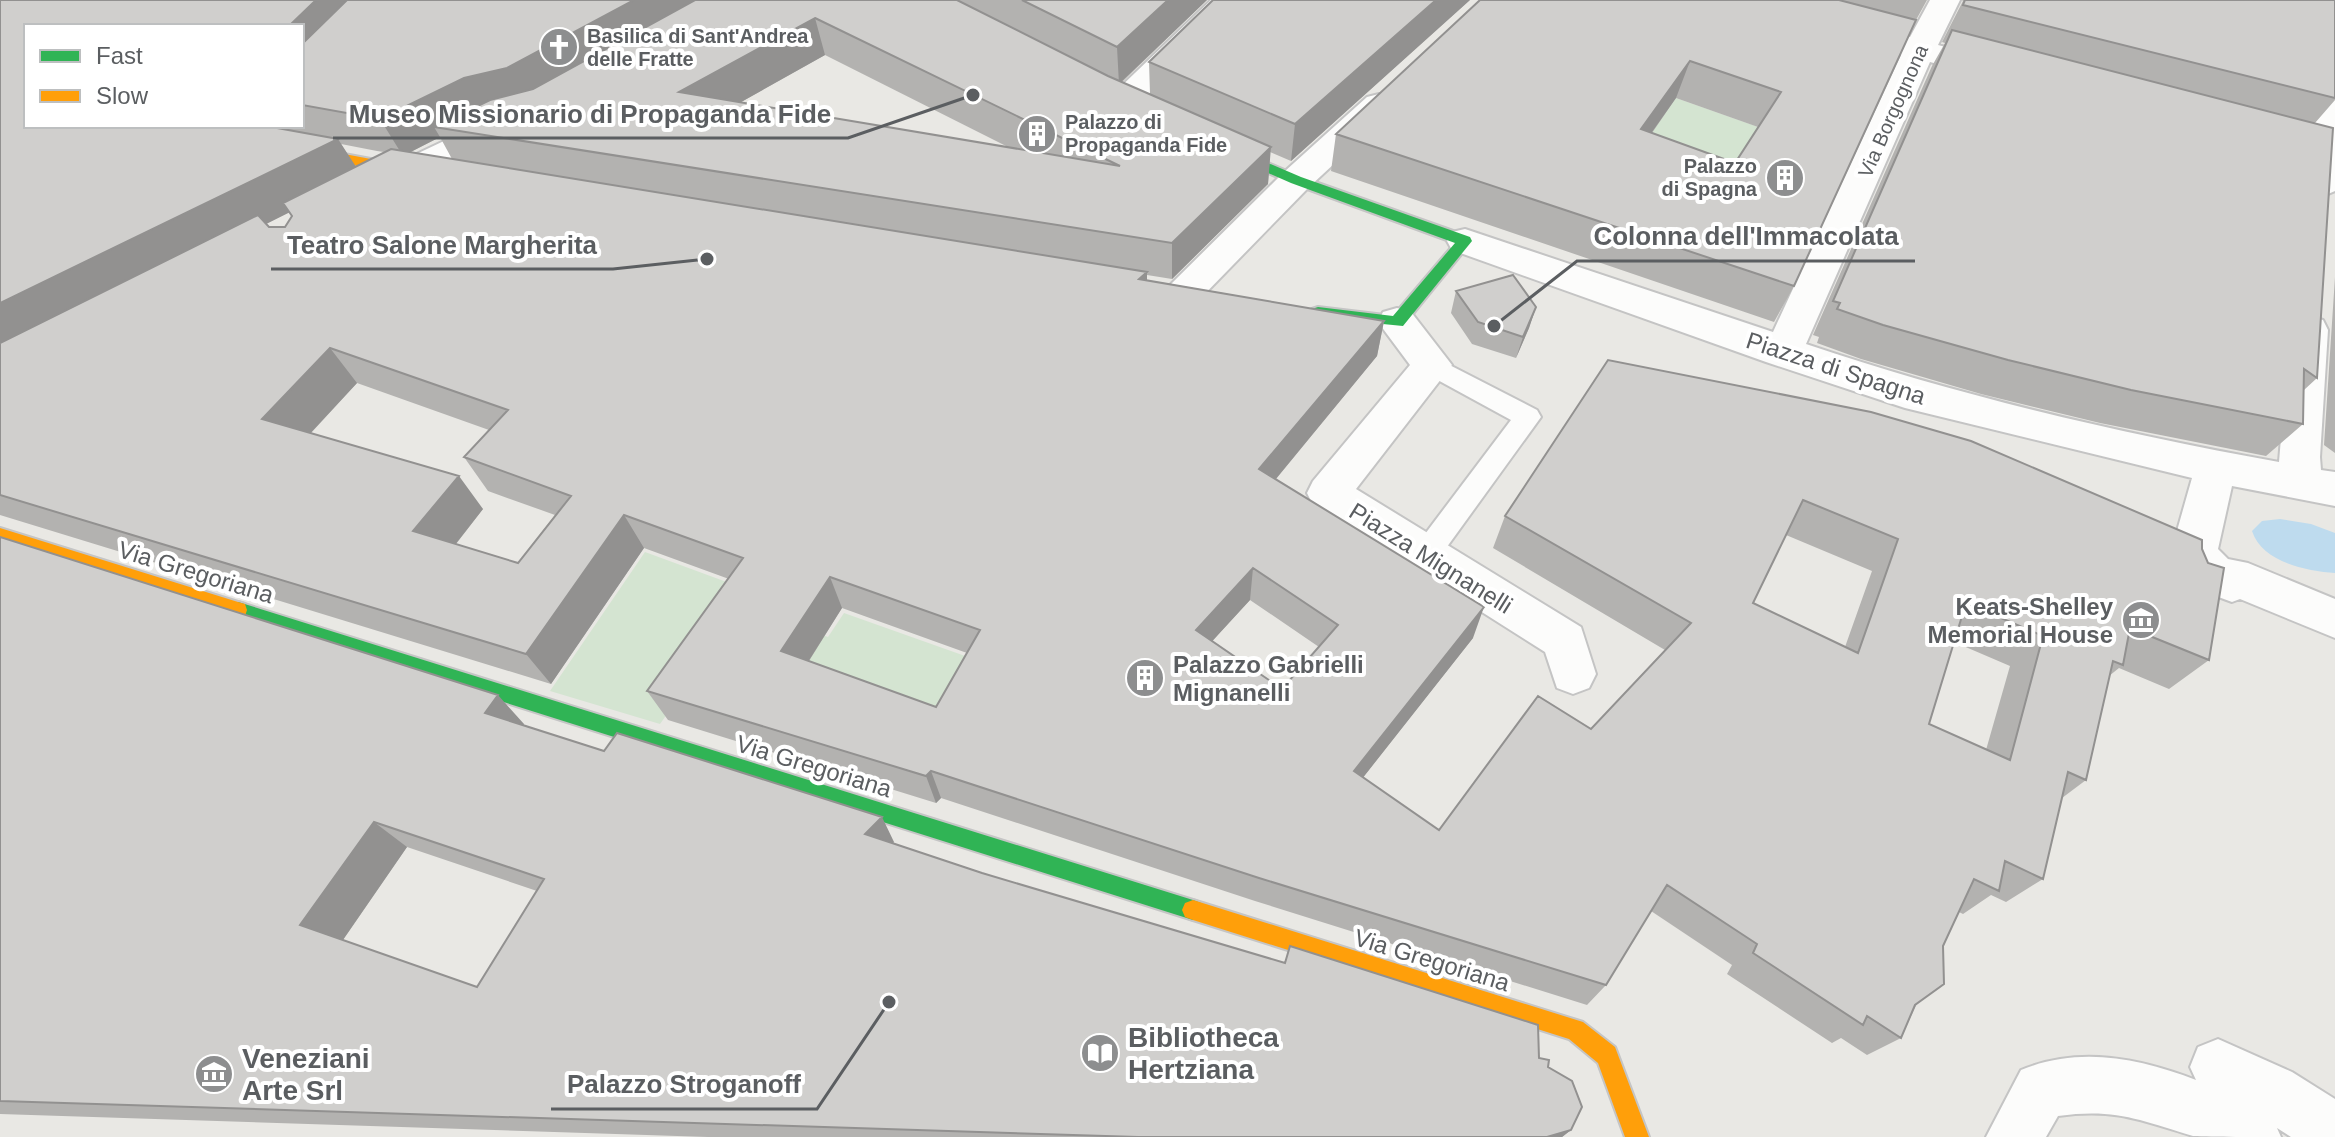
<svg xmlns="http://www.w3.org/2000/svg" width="2335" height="1137" viewBox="0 0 2335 1137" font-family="Arial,sans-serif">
<rect width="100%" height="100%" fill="#e9e8e4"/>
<path fill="#d4e4d1" d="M 1676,98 L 1764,129 L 1719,200 L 1628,166 Z
M 645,552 L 765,596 L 747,601 L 660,724 L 550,691 Z
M 844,613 L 982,662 L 943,731 L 763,662 L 789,623 L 828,637 Z"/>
<path fill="#bedbee" d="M 2280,519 L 2311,524 L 2335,533 L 2335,573 C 2306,571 2262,562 2252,531 L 2262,521 Z"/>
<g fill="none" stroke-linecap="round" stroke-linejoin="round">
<defs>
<path id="lane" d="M 1432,356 L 1537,410 L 1541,417 L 1436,562 L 1426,565 L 1416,562 L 1412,554 L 1416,546 L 1511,420 L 1423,372 L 1420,365 L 1423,358 Z"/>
<path id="street" d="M 1211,0 L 1244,0 L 1135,110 L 1123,113 L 1111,110 L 1106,103 L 1111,96 Z
M 1715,0 L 1766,0 L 1910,37 L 1930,0 L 1960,0 L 1938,45 L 2007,63 L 2012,70 L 2007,77 L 1996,80 L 1930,62 L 1806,344 C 1959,396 2119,433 2279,462 L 2290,330 L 2295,320 L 2309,316 L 2323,320 L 2328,330 L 2320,457 L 2321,470 L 2335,472 L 2335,506 L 2232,486 L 2218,549 L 2228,559 L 2248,563 L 2335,599 L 2335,638 L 2240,599 L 2232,602 L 2205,592 L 2189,598 L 2173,593 L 2167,580 L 2171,552 L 2192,478 L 1905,408 L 1766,362 L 1452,250 L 1447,241 L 1452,232 L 1465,229 L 1773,332 L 1901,55 L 1719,7 Z
M 2314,0 L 2335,0 L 2335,191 L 2321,197 L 2309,193 L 2303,185 Z
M 1379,94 L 1391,97 L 1396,104 L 1391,111 L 1308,188 L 1193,306 L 1180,310 L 1167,306 L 1161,297 L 1167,288 L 1284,172 L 1367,97 Z
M 501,114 L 513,117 L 518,125 L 513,133 L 396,191 L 384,195 L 372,191 L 366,183 L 372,175 Z
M 1397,308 L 1411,312 L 1452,365 L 1356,489 L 1581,627 L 1596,674 L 1589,688 L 1573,694 L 1557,688 L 1545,652 L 1313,505 L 1307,493 L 1313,481 L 1410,365 L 1378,322 L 1383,312 Z
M 2218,1039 L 2292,1072 L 2335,1099 L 2335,1137 L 2291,1137 L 2277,1128 L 2281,1137 C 2259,1137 2211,1137 2193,1136 C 2140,1120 2115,1108 2058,1116 L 2046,1137 L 1986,1137 L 2021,1070 C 2079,1046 2139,1058 2196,1080 L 2190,1067 L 2198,1047 Z"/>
<path id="fast" d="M 1214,140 L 1301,177 L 1470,237 L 1472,241 L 1403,326 L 1312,317 L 1310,313 L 1312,309 L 1318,307 L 1393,316 L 1455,243 L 1291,183 L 1209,147 L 1207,144 Z
M 238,602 L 1193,900 L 1201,903 L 1204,910 L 1201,917 L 1193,920 L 238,618 L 231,616 L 229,610 L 231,604 Z"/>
<path id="slow" d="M 291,144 L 424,169 L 431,174 L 424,179 L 286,152 L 284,149 Z
M 0,528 L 238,602 L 245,604 L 247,610 L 245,616 L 238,618 L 0,542 Z
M 1193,900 L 1583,1022 L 1615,1047 L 1649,1137 L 1625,1137 L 1598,1063 L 1569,1039 L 1193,920 L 1185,917 L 1182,910 L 1185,903 Z"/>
</defs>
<use href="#lane" stroke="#c4c4c4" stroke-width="4"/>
<use href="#street" stroke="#c4c4c4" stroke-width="4"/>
<use href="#fast" stroke="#c5c5c5" stroke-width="4"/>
<use href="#slow" stroke="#c5c5c5" stroke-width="4"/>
<use href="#lane" fill="#fcfcfb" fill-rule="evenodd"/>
<use href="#street" fill="#fcfcfb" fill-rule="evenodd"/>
<use href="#fast" fill="#30b455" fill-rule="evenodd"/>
<use href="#slow" fill="#ff9f0a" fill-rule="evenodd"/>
</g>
<path fill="#b3b2b0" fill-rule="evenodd" d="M 0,0 L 1207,0 L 1122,82 L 1150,94 L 1149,62 L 1470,0 L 1291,161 L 1270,152 L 1268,184 L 1172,279 L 1147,275 L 1147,280 L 1384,321 L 1377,356 L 1276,479 L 1473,638 L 1363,777 L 1439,830 L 1591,729 L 1665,650 L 1493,548 L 1505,516 L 1608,360 L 2202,549 L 2209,660 L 2169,689 L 2119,668 L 2109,676 L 2086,780 L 2062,798 L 2043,879 L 2006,902 L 1991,895 L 1963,914 L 1959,912 L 1901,1038 L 1867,1055 L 1841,1038 L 1832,1043 L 1727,974 L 1732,965 L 1651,911 L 1606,985 L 1587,1005 L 1255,901 L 941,798 L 936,803 L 668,720 L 647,691 L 729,579 L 644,548 L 551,684 L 0,515 ZM 26,26 L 302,26 L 302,126 L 272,126 L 273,127 L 26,126 ZM 825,55 L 1010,148 L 741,102 ZM 440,137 L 452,159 L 410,152 ZM 341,144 L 377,151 L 384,152 L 355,167 ZM 290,212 L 292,216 L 285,227 L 269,227 L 266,224 ZM 357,383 L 489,430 L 464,457 L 488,491 L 555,515 L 518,563 L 456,544 L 483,509 L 311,433 ZM 1786,535 L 1872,571 L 1845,647 L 1753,603 ZM 1250,600 L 1319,647 L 1282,689 L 1212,641 ZM 842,608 L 967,653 L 936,707 L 809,661 ZM 1954,642 L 2010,666 L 1986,750 L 1929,724 Z
M 1480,0 L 1927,0 L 1916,20 L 1794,286 L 1774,322 L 1331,171 L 1336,134 ZM 1676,98 L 1758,127 L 1735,163 L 1652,133 Z
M 1962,0 L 2335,0 L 2335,100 L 2315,123 L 2317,378 L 2304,390 L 2303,424 L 2266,456 L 2100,423 L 1981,394 L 1861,359 L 1817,343 L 1819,337 L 1813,335 L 1932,66 L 1945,43 L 1942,42 L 1963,1 Z
M 2335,277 L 2335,453 L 2324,445 Z
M 1456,291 L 1536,307 L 1529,328 L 1516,358 L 1472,344 L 1451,313 Z
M 0,537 L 524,724 L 523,725 L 894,842 L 893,843 L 1539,1058 L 1548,1067 L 1571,1130 L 1562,1137 L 708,1137 L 0,1114 ZM 407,847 L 537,891 L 477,987 L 343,940 Z"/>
<path fill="#929190" d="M 316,0 L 374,0 L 302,74 L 302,26 L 289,26 Z
M 634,0 L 715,0 L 525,105 L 434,127 L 440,137 L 403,156 L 380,119 L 464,78 Z
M 1168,0 L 1207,0 L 1119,84 L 1117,47 Z
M 1436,0 L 1470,0 L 1291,161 L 1295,124 Z
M 815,18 L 825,55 L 693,129 L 679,92 Z
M 1690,61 L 1676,98 L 1628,166 L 1641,129 Z
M 338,139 L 362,176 L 0,357 L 0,303 Z
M 1271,147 L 1268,184 L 1172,279 L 1172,243 Z
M 1147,272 L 1147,308 L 1139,279 Z
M 1536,307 L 1529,328 L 1516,358 L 1523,337 Z
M 1384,321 L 1377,356 L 1256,503 L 1259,469 Z
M 330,348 L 357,383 L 292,453 L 262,419 Z
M 459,476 L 483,509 L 440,564 L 413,531 Z
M 624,515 L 644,548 L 551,684 L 526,654 Z
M 1253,568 L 1250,600 L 1195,660 L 1196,630 Z
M 830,577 L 842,608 L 796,681 L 781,651 Z
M 1484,607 L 1473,638 L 1347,798 L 1354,771 Z
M 498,695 L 524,724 L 512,741 L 485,713 Z
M 931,771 L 941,798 L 936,803 L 926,776 Z
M 882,817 L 894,842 L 877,858 L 865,834 Z
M 374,822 L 407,847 L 338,947 L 300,925 Z
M 1571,1130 L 1562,1137 L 1546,1137 L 1548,1136 Z"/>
<path fill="#d0cfcd" stroke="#929190" stroke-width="2" fill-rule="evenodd" d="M 0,0 L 316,0 L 289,26 L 26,26 L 26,126 L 266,126 L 338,139 L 0,303 Z
M 347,0 L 634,0 L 507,68 L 464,78 L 380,119 L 302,105 L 302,44 Z
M 695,0 L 957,0 L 1108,76 L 1271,147 L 1172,243 L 434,127 L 490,100 L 533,89 ZM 815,18 L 1120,166 L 679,92 Z
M 1022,0 L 1168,0 L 1117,47 Z
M 1213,0 L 1436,0 L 1295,124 L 1149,62 Z
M 1480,0 L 1839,0 L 1916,20 L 1794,286 L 1336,134 ZM 1690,61 L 1781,92 L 1735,163 L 1641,129 Z
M 1965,0 L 2335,0 L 2335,98 L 1963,5 Z
M 1952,30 L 2333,128 L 2317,378 L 2304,369 L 2303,424 L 2131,390 L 2008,360 L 1883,325 L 1837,309 L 1840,303 L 1833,301 Z
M 391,149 L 1147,272 L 1139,279 L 1384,321 L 1259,469 L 1484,607 L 1354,771 L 1439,830 L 1538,696 L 1591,729 L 1691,623 L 1505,516 L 1608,360 L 1871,412 L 1971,441 L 2202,540 L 2202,549 L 2208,563 L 2224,568 L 2209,660 L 2130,628 L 2123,665 L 2113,661 L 2086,780 L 2068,772 L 2043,879 L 2005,861 L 1999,891 L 1974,879 L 1943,946 L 1944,984 L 1915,1005 L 1901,1038 L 1867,1016 L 1863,1025 L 1753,953 L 1757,944 L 1667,885 L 1606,985 L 1259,878 L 931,771 L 926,776 L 647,691 L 743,558 L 624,515 L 526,654 L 0,495 L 0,343 L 258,215 L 269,227 L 285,227 L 292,216 L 283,203 ZM 330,348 L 508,410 L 464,457 L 571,496 L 518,563 L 413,531 L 459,476 L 262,419 ZM 1803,500 L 1898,539 L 1858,653 L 1753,603 ZM 1253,568 L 1338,625 L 1282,689 L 1196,630 ZM 830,577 L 980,630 L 936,707 L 781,651 ZM 1966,603 L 2043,636 L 2010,760 L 1929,724 Z
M 1513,275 L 1536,307 L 1523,337 L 1478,322 L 1456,291 Z
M 0,537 L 498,695 L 485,713 L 604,751 L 617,733 L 882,817 L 865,834 L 982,873 L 1285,963 L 1290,946 L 1538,1025 L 1539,1058 L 1549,1060 L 1548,1067 L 1572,1081 L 1582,1107 L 1571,1130 L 1547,1137 L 1138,1137 L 0,1101 ZM 374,822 L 544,879 L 477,987 L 300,925 Z"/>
<defs>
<symbol id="church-disc" viewBox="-11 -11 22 22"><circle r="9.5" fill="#8d8e8f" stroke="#fff"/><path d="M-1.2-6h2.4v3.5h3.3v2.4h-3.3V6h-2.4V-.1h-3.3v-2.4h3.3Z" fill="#fff"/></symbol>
<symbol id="building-disc" viewBox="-11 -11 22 22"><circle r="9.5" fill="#8d8e8f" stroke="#fff"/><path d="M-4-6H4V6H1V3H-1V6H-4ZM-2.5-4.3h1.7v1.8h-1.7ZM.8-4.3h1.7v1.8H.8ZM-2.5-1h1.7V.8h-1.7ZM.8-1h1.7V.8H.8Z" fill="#fff"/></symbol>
<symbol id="museum-disc" viewBox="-11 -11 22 22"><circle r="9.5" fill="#8d8e8f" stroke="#fff"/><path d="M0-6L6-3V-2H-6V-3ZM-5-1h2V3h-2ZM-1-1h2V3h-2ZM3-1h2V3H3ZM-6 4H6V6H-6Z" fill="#fff"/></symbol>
<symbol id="library-disc" viewBox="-11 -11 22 22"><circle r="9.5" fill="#8d8e8f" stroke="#fff"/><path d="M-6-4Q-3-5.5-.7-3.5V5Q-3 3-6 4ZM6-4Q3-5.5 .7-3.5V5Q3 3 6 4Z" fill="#fff"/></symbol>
</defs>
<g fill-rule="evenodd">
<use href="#church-disc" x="537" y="25" width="44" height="44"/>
<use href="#building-disc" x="1015" y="112" width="44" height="44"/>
<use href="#building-disc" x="1763" y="156" width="44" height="44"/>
<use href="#museum-disc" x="2119" y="598" width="44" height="44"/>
<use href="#building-disc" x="1123" y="656" width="44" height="44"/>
<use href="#library-disc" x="1078" y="1031" width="44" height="44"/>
<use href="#museum-disc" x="192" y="1052" width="44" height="44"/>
</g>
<g text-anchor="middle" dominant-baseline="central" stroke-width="8" stroke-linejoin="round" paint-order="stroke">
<g font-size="20" font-weight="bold" fill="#5b5e61" stroke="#fff" text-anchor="start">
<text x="587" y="36">Basilica di Sant'Andrea<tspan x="587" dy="23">delle Fratte</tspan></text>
<text x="1065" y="122">Palazzo di<tspan x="1065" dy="23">Propaganda Fide</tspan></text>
<text x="1757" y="166" text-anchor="end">Palazzo<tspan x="1757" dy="23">di Spagna</tspan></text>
</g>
<g font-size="20" fill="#5b5e61" stroke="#fff">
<text transform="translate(1893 111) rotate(-66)">Via Borgognona</text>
</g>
<g font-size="24" fill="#5b5e61" stroke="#fff">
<text transform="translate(1836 368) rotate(18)">Piazza di Spagna</text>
<text transform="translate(1431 558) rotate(32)">Piazza Mignanelli</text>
<text transform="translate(196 572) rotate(17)">Via Gregoriana</text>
<text transform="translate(814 766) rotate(17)">Via Gregoriana</text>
<text transform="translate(1432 960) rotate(17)">Via Gregoriana</text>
</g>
<g font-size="24" font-weight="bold" fill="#5b5e61" stroke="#fff" text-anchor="end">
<text x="2113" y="606">Keats-Shelley<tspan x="2113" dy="28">Memorial House</tspan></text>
<text x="1173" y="664" text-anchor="start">Palazzo Gabrielli<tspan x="1173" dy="28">Mignanelli</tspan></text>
</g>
<g font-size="28" font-weight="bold" fill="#5b5e61" stroke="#fff" text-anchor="start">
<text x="1128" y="1037">Bibliotheca<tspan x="1128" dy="32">Hertziana</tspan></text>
<text x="242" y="1058">Veneziani<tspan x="242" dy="32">Arte Srl</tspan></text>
</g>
</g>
<path fill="none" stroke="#5b5e61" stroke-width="3" d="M973 95L848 138H333M1494 326L1577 261H1915M707 259L613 269H271M889 1002L817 1109H551"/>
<g fill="#5b5e61" stroke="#fff" stroke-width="3">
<circle cx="973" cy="95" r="8"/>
<circle cx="1494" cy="326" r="8"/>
<circle cx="707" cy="259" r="8"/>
<circle cx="889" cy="1002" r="8"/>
</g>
<g font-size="26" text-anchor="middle" font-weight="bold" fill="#5b5e61" stroke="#fff" stroke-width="8" stroke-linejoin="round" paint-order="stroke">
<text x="590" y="123">Museo Missionario di Propaganda Fide</text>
<text x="1746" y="245">Colonna dell'Immacolata</text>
<text x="442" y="254">Teatro Salone Margherita</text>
<text x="684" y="1093">Palazzo Stroganoff</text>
</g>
<rect x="24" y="24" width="280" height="104" fill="#ffffff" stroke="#bdbfc0" stroke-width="2"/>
<rect x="40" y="50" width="40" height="12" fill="#30b455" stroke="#bdbfc0" stroke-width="2"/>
<text x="96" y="64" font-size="24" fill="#5b5e61">Fast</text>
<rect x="40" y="90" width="40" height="12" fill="#ff9f0a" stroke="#bdbfc0" stroke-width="2"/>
<text x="96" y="104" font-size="24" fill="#5b5e61">Slow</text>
</svg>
